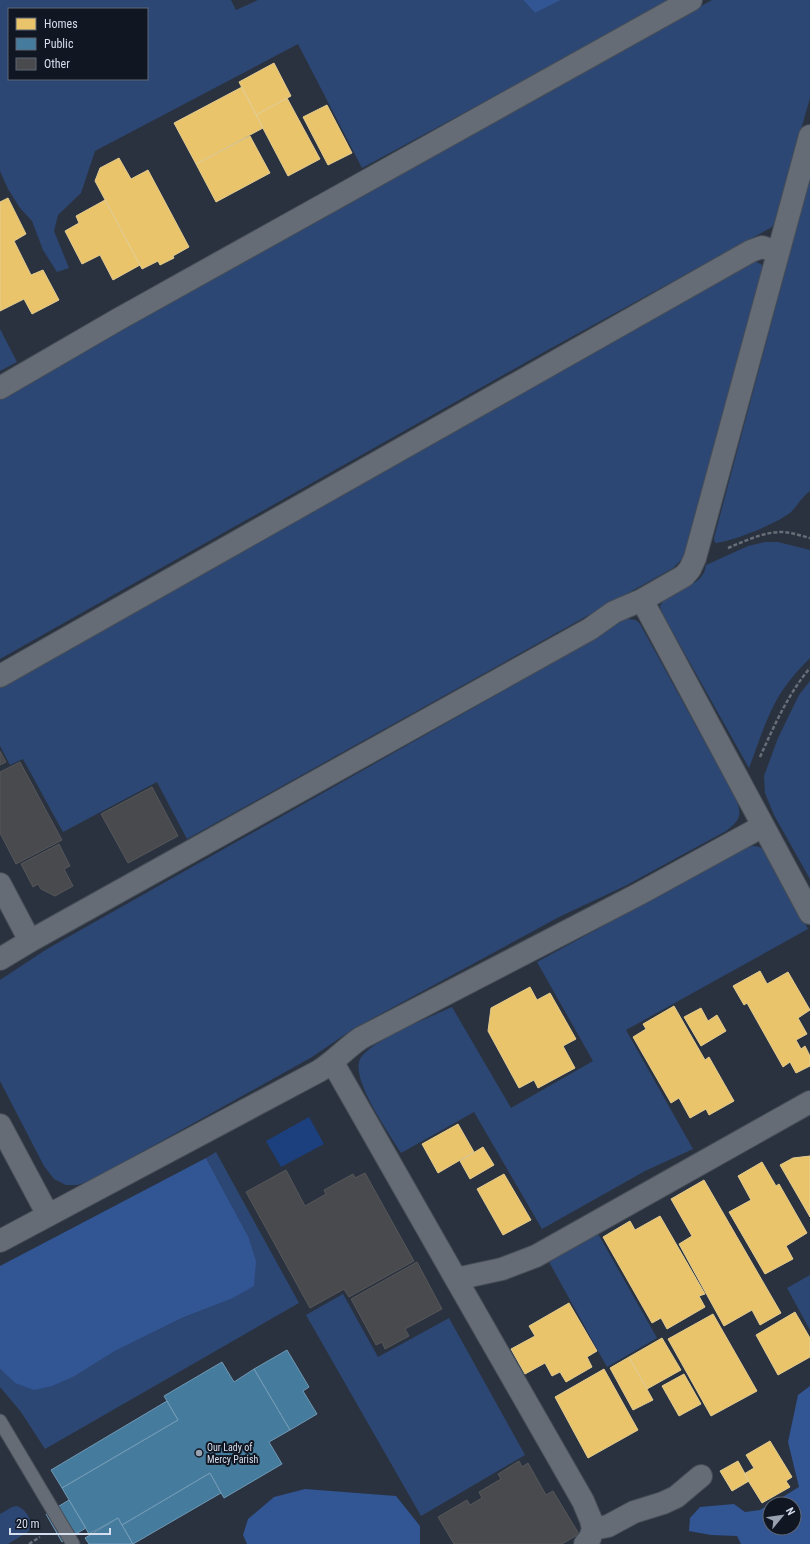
<svg xmlns="http://www.w3.org/2000/svg" width="810" height="1544" viewBox="0 0 810 1544" font-family="'Roboto Condensed',sans-serif">
<rect width="100%" height="100%" fill="#2a323f"/>
<path fill="#2d4774" fill-rule="evenodd" d="M 0,0 L 231,0 L 236,10 L 258,0 L 523,0 L 535,13 L 561,0 L 673,0 L 362,168 L 298,44 L 95,151 L 81,193 L 58,215 L 54,231 L 69,268 L 57,272 L 43,250 L 32,221 L 20,208 L 8,189 L 0,171 ZM 9,9 L 147,9 L 147,79 L 9,79 Z
M 712,0 L 810,0 L 810,98 L 782,196 L 777,217 L 772,227 L 546,351 L 0,659 L 0,398 Z
M 810,178 L 810,491 C 802,497 798,505 791,512 C 776,524 734,541 715,543 L 714,538 Z
M 755,261 L 762,265 L 763,272 L 686,551 L 684,557 L 673,568 L 187,839 L 157,782 L 63,832 L 23,759 L 10,765 L 0,746 L 0,688 L 747,264 Z
M 0,329 L 17,362 L 0,371 Z
M 765,542 L 778,542 L 810,550 L 810,658 C 800,668 790,679 782,691 C 767,714 759,742 749,768 L 662,613 L 660,606 C 669,589 696,588 703,574 C 705,572 705,568 706,565 L 748,546 Z
M 628,619 L 636,620 L 640,624 L 736,799 C 743,816 739,821 726,831 L 625,886 L 559,917 L 353,1029 L 312,1057 L 90,1181 L 77,1185 L 66,1185 L 54,1179 L 44,1166 L 0,1081 L 0,980 L 47,949 L 602,635 L 613,626 L 622,620 Z
M 810,681 L 810,879 L 774,815 L 765,793 L 764,776 L 778,738 L 799,695 Z
M 753,846 C 762,846 766,851 771,857 L 808,929 L 626,1030 L 693,1149 L 645,1171 L 542,1229 L 474,1112 L 401,1153 C 389,1133 354,1084 359,1062 C 363,1043 433,1016 452,1007 L 511,1108 L 593,1061 L 537,962 L 746,848 Z
M 216,1152 L 299,1303 L 45,1449 L 21,1412 L 0,1387 L 0,1369 L 15,1383 L 75,1376 L 115,1351 L 182,1318 L 231,1299 L 248,1236 L 206,1158 Z
M 597,1232 L 657,1338 L 607,1367 L 548,1260 Z
M 810,1275 L 810,1330 L 787,1288 Z
M 343,1294 L 378,1357 L 449,1318 L 525,1455 L 421,1516 L 306,1315 Z
M 17,1506 C 27,1510 35,1523 28,1532 L 8,1544 L 0,1544 L 0,1514 L 12,1507 Z"/>
<path fill="#325593" d="M 523,0 L 561,0 L 535,13 Z
M 206,1158 L 248,1236 L 256,1261 L 254,1286 L 231,1299 L 182,1318 L 115,1351 L 75,1376 L 52,1386 L 34,1390 L 15,1383 L 0,1369 L 0,1266 Z
M 810,1386 L 810,1544 L 741,1544 L 737,1536 L 711,1535 L 689,1531 L 690,1518 L 700,1507 L 734,1504 L 745,1512 L 760,1510 L 770,1504 L 770,1528 L 794,1528 L 794,1504 L 771,1504 L 799,1487 L 788,1442 L 798,1395 Z
M 305,1489 L 396,1496 L 420,1526 L 420,1544 L 247,1544 L 243,1535 L 248,1519 L 274,1497 Z"/>
<path fill="#1c3f7e" d="M 309,1117 L 324,1144 L 281,1167 L 266,1141 Z"/>
<path fill="#e9c46a" stroke="#e3cc92" d="M 274,63 L 291,96 L 256,115 L 239,82 Z
M 242,87 L 263,128 L 196,164 L 174,123 Z
M 287,98 L 320,159 L 288,176 L 256,115 Z
M 327,105 L 352,153 L 328,165 L 303,117 Z
M 250,136 L 270,173 L 216,202 L 196,164 Z
M 119,158 L 131,179 L 148,170 L 189,247 L 173,256 L 174,258 L 160,265 L 158,261 L 142,269 L 95,181 L 100,168 Z
M 8,198 L 26,234 L 14,241 L 31,275 L 43,270 L 59,300 L 32,314 L 24,299 L 0,311 L 0,202 Z
M 105,200 L 140,265 L 113,280 L 100,255 L 82,264 L 65,231 L 79,223 L 76,216 Z
M 760,971 L 767,984 L 788,972 L 810,1010 L 798,1018 L 807,1034 L 796,1040 L 801,1049 L 805,1046 L 810,1056 L 810,1066 L 796,1073 L 790,1062 L 783,1067 L 747,1003 L 744,1005 L 733,986 Z
M 530,987 L 537,1000 L 550,993 L 576,1039 L 563,1046 L 575,1068 L 538,1088 L 534,1080 L 519,1088 L 488,1031 L 491,1008 Z
M 674,1006 L 705,1060 L 709,1057 L 734,1101 L 709,1115 L 706,1109 L 690,1118 L 679,1098 L 671,1103 L 633,1037 L 646,1029 L 643,1024 Z
M 701,1008 L 708,1021 L 717,1015 L 726,1031 L 701,1046 L 684,1017 Z
M 458,1124 L 474,1152 L 438,1173 L 422,1144 Z
M 483,1147 L 494,1165 L 470,1179 L 460,1161 Z
M 810,1156 L 810,1217 L 780,1165 L 793,1158 Z
M 762,1162 L 776,1186 L 779,1184 L 807,1233 L 786,1246 L 793,1259 L 765,1274 L 729,1212 L 751,1200 L 738,1176 Z
M 504,1174 L 531,1220 L 503,1235 L 477,1189 Z
M 704,1180 L 781,1313 L 760,1325 L 752,1310 L 724,1326 L 679,1244 L 692,1236 L 671,1199 Z
M 660,1216 L 705,1294 L 699,1296 L 705,1307 L 667,1329 L 661,1318 L 652,1323 L 603,1237 L 630,1221 L 635,1230 Z
M 569,1303 L 597,1351 L 587,1357 L 592,1367 L 566,1382 L 560,1372 L 552,1376 L 545,1363 L 525,1374 L 511,1349 L 535,1336 L 529,1326 Z
M 795,1312 L 810,1338 L 810,1357 L 778,1375 L 756,1335 Z
M 713,1314 L 757,1391 L 711,1416 L 668,1339 Z
M 662,1338 L 681,1370 L 647,1389 L 629,1357 Z
M 629,1357 L 653,1400 L 633,1410 L 610,1368 Z
M 604,1369 L 638,1430 L 588,1458 L 555,1397 Z
M 684,1374 L 701,1404 L 679,1416 L 662,1386 Z
M 770,1441 L 792,1477 L 786,1481 L 790,1487 L 762,1503 L 744,1474 L 754,1468 L 746,1455 Z
M 738,1461 L 749,1481 L 732,1491 L 720,1471 Z"/>
<path fill="#457b9d" stroke="#7099b5" d="M 287,1350 L 309,1387 L 303,1391 L 317,1414 L 290,1430 L 254,1369 Z
M 222,1362 L 234,1382 L 254,1369 L 290,1430 L 269,1442 L 282,1464 L 224,1498 L 210,1473 L 122,1525 L 118,1518 L 89,1534 L 62,1488 L 178,1420 L 164,1396 Z
M 167,1401 L 178,1420 L 62,1488 L 51,1470 Z
M 210,1473 L 221,1493 L 133,1544 L 122,1525 Z
M 69,1500 L 86,1528 L 62,1542 L 46,1514 Z
M 118,1518 L 133,1544 L 89,1544 L 85,1538 Z"/>
<path fill="#494a4d" stroke="#56575a" d="M 0,751 L 6,762 L 0,765 Z
M 20,762 L 62,840 L 16,864 L 0,833 L 0,772 Z
M 152,787 L 178,836 L 128,863 L 101,814 Z
M 59,844 L 70,866 L 64,869 L 73,886 L 55,896 L 41,889 L 38,884 L 33,887 L 21,864 Z
M 286,1170 L 305,1206 L 326,1194 L 324,1190 L 353,1174 L 355,1178 L 365,1173 L 414,1261 L 349,1297 L 344,1289 L 310,1308 L 246,1192 Z
M 417,1262 L 442,1309 L 405,1329 L 409,1336 L 385,1349 L 382,1342 L 376,1345 L 351,1299 Z
M 519,1461 L 522,1467 L 528,1463 L 546,1495 L 553,1491 L 579,1534 L 562,1544 L 454,1544 L 438,1517 L 467,1500 L 470,1505 L 482,1498 L 479,1492 L 501,1479 L 498,1474 Z"/>
<g fill="none" stroke-linecap="round" stroke-linejoin="round">
<defs>
<path id="service" d="M 0,1421 L 73,1544"/>
<path id="minor" d="M 0,388 L 117,320 L 691,0
M 642,600 L 810,913
M 0,676 L 751,251 L 762,247 L 778,252
M 0,884 L 30,941
M 0,959 L 30,941 L 590,629 L 614,612 L 642,600 L 684,576 L 690,569 L 695,558 L 810,136
M 333,1063 L 456,1279 L 502,1269 L 536,1256 L 810,1102
M 0,1125 L 48,1215
M 0,1241 L 319,1071 C 334,1062 346,1048 361,1038 L 639,894 L 763,826
M 456,1279 L 583,1501 L 591,1520 L 593,1529
M 585,1544 L 590,1538 L 593,1529 L 608,1526 L 634,1512 L 663,1503 L 676,1497 L 701,1476"/>
</defs>
<use href="#service" stroke="#464e58" stroke-width="15"/>
<use href="#minor" stroke="#464e58" stroke-width="24"/>
<path stroke="#686e77" stroke-width="2.5" stroke-dasharray="4 2" stroke-linecap="butt" d="M 728,548 C 745,541 763,532 782,532 C 792,532 801,536 810,538
M 760,757 C 774,726 788,694 810,668
M 29,1544 L 40,1537"/>
<use href="#service" stroke="#666c76" stroke-width="13"/>
<use href="#minor" stroke="#666c76" stroke-width="22"/>
</g>
<circle fill="#99a2b1" stroke="#111722" stroke-width="1.5" cx="199" cy="1453" r="4"/>
<g text-anchor="middle" dominant-baseline="central" stroke-width="4" stroke-linejoin="round" paint-order="stroke">
<g font-size="10" fill="#d5deee" stroke="#111722" text-anchor="start">
<text x="207" y="1447">Our Lady of<tspan x="207" dy="12">Mercy Parish</tspan></text>
</g>
</g>
<rect x="8" y="8" width="140" height="72" fill="#111722" stroke="#5f6774"/>
<rect x="16" y="18" width="20" height="12" fill="#e9c46a" stroke="#5f6774"/>
<text x="44" y="28" font-size="12" fill="#d5deee">Homes</text>
<rect x="16" y="38" width="20" height="12" fill="#457b9d" stroke="#5f6774"/>
<text x="44" y="48" font-size="12" fill="#d5deee">Public</text>
<rect x="16" y="58" width="20" height="12" fill="#494a4d" stroke="#5f6774"/>
<text x="44" y="68" font-size="12" fill="#d5deee">Other</text>
<g transform="translate(782 1516) rotate(61)"><circle r="19" fill="#111722" stroke="#5f6774"/>
<path d="M0-3L7 15L0 10L-7 15Z" fill="#99a2b1"/>
<text y="-6" font-size="11" font-weight="bold" text-anchor="middle" fill="#d5deee">N</text>
</g>
<path d="M10 1528v6h100v-6" fill="none" stroke="#d5deee" stroke-width="2"/>
<text x="16" y="1528" font-size="12" fill="#d5deee" stroke="#111722" stroke-width="3" paint-order="stroke">20 m</text>
</svg>
